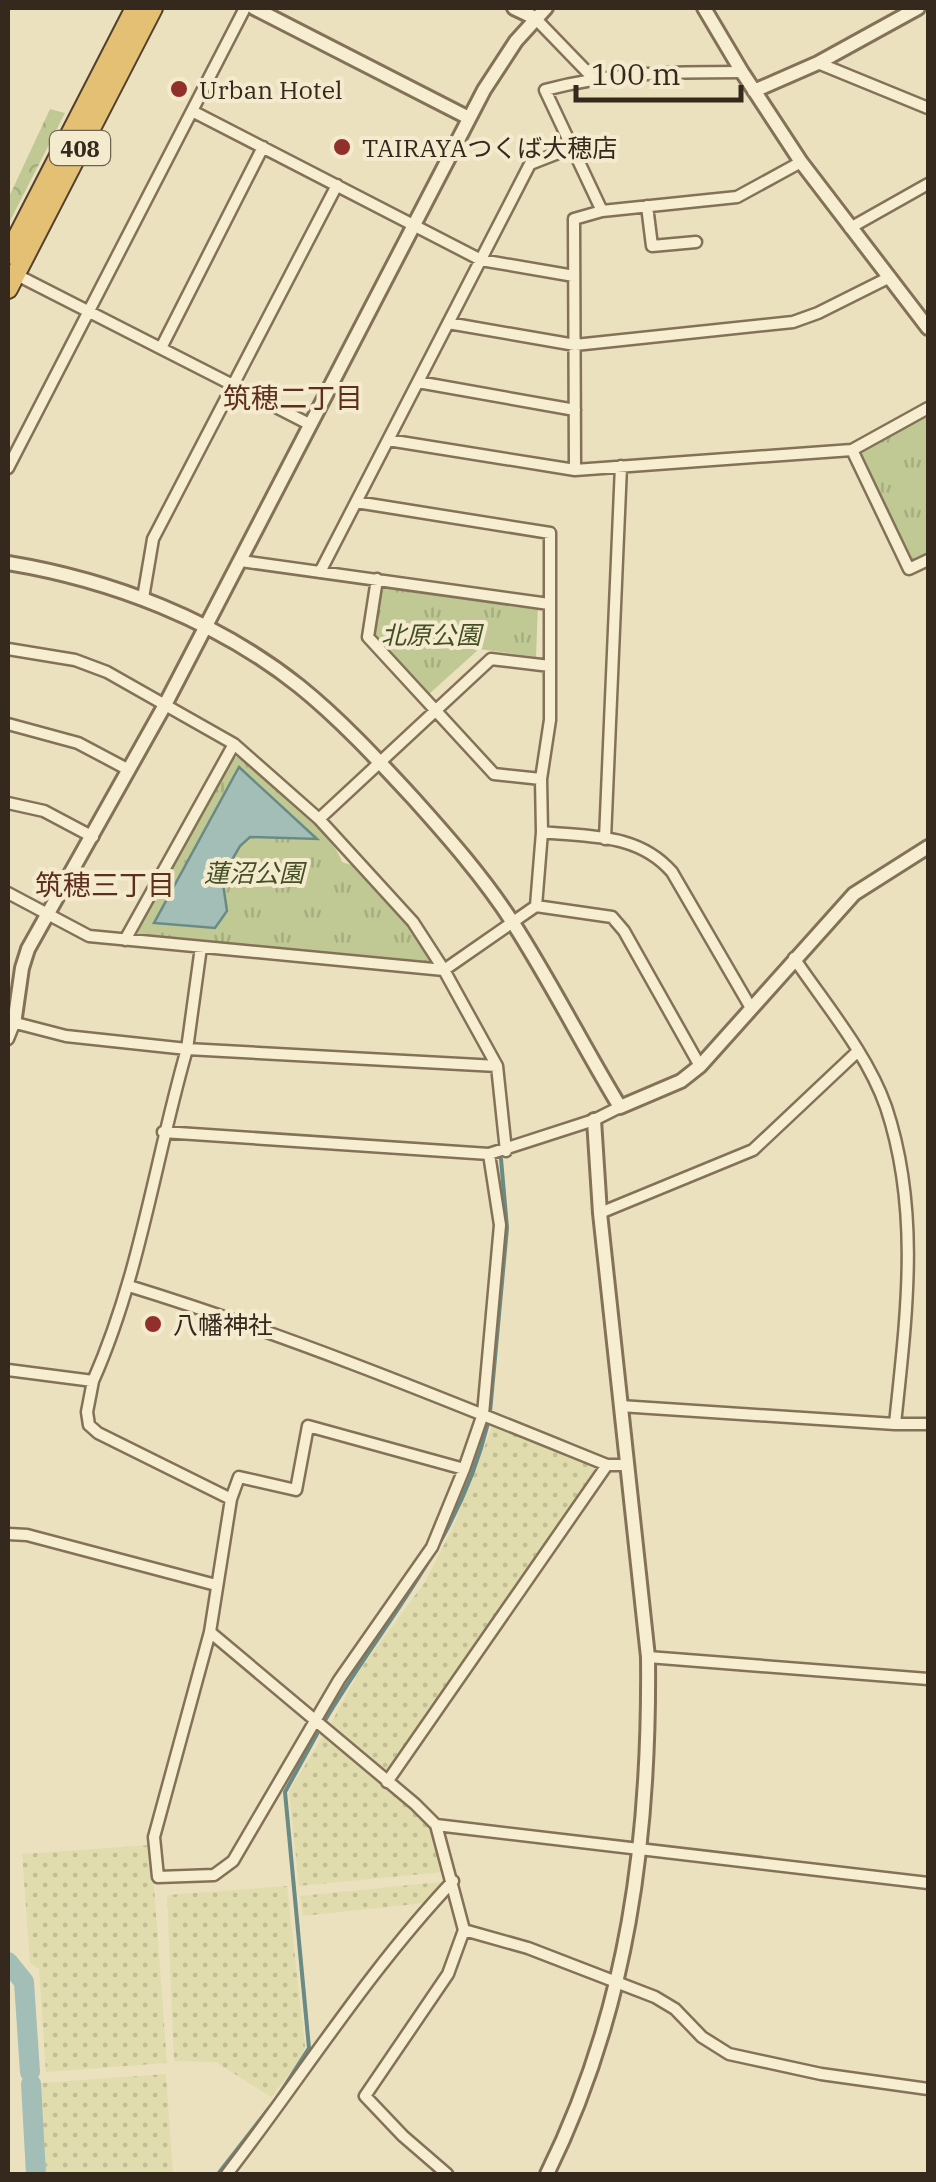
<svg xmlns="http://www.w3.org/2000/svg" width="936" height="2182" viewBox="0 0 936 2182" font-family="'IBM Plex Serif','Noto Sans JP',serif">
<defs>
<pattern id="farmland-dots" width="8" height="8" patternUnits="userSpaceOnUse" patternTransform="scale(2.5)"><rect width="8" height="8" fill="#e1dcad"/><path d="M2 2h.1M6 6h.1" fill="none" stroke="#c2bd94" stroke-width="1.8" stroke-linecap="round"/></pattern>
<pattern id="forest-crowns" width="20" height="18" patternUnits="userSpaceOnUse" patternTransform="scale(2.5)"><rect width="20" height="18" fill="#c0c994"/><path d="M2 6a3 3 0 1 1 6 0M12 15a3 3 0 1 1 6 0" fill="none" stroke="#a6ad7f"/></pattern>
<pattern id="park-tufts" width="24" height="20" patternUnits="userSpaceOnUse" patternTransform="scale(2.5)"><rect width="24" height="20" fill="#c0c994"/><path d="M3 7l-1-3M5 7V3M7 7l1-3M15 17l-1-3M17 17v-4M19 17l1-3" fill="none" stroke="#a6ad7f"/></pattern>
</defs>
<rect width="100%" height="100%" fill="#ece1bf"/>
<path fill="url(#farmland-dots)" d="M 492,1427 L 593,1464 L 594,1471 L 387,1773 L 330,1725 L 361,1668 L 425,1582 L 454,1525 Z
M 323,1736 L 417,1813 L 430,1828 L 443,1872 L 299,1886 L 289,1791 Z
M 151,1845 L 167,2063 L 46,2072 L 39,1969 L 30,1963 L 22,1854 Z
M 440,1882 L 441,1885 L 425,1903 L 303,1916 L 300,1896 Z
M 287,1886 L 305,2046 L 302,2058 L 271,2097 L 216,2062 L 174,2061 L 167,1895 Z
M 166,2074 L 173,2174 L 46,2174 L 40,2083 Z"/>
<path fill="url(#forest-crowns)" d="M 50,109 L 65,113 L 8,225 L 8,199 Z"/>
<path fill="url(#park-tufts)" d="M 928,415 L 928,555 L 909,561 L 859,457 L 862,451 Z
M 373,583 L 538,604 L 536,657 L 479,649 L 429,694 L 365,631 Z
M 240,756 C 265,777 334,833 342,862 L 351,865 L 410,929 L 432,960 L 428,964 L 139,936 L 137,930 L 233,758 Z"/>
<path fill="#a2beb7" stroke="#6a8b85" stroke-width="2.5" d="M 239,767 L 317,839 L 250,837 L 240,846 L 222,877 L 227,911 L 215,928 L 154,923 Z"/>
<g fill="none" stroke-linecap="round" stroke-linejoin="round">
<path stroke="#6a8b85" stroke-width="4" d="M 490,1412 L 507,1228 L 501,1159
M 324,1722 C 384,1620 459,1543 488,1423
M 277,2098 L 309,2048 L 285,1792 L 317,1734
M 218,2174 L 270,2107"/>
<path stroke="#a2beb7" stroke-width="20" d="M 8,1962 L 24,1982 L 30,2072
M 31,2084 L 36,2174"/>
<defs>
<path id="minor" d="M 535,18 L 593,78
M 818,63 L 928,108
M 192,111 L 481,260 L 574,276
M 647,206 L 652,246 L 696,242
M 602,211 L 545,90 C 613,72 672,72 742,72
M 850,228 L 928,184
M 15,274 L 311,425
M 448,323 L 575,345 L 793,322 L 818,313 L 890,277
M 161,348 L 263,147
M 418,382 L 575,410
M 388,440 L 575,470 L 852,450 L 928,408
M 852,450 L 909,569 L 928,560
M 8,468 L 245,8
M 575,470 L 574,219 L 602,211 L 737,197 L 801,162
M 241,561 L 549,604
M 320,572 L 530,164 L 571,148
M 377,579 L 368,637 L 494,774 L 541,779
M 143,598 L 153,539 L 337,185
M 8,649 L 75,660 L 107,672 L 234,744 L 319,819 L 413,922 L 444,970 L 536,906 L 542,832 L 541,779 L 550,720 L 550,533 L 356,502
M 8,724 L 78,743 L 129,770
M 8,803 L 44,811 L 93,837
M 319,819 L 491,659 L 550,666
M 542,832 C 590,837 638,833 672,872 L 751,1008
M 605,839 L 621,466
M 8,893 L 89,936 L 444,970 L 497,1066 L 506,1151
M 536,906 L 612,917 L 624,931 L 700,1066
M 125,940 L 234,744
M 201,947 L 187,1049 L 497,1066
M 794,958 C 825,1004 867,1053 886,1107 C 921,1212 906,1317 895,1424 L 928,1424
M 8,1021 L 66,1036 L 187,1049 C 155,1160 140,1275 93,1381 L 8,1370
M 8,1039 L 14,1024
M 163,1132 L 489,1154 L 594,1120 L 620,1107
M 600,1213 L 753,1150 L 857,1052
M 129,1286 C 292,1336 449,1401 607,1465 L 626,1465
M 93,1381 L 87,1412 L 89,1425 L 98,1433 L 231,1499 L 210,1632 L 415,1804 L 436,1825 L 464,1930 L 528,1948 L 655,1997 L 675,2009 L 702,2037 L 729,2054 L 821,2074 L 928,2089
M 620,1406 L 895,1424
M 231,1499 L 239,1477 L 296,1490 L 308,1426 L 464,1469
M 8,1534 L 27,1535 L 216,1585
M 210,1632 L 154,1837 L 158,1877 L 214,1875 L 233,1861 L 339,1680 L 432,1547 L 464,1469 L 483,1414 L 500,1225 L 489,1154
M 648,1657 L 928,1679
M 387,1782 L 607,1465
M 436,1825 L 928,1883
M 227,2174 C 302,2077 368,1971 453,1881
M 447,2174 L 403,2136 L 365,2096 L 448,1974 L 464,1930"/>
<path id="tertiary" d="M 254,8 L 469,118
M 514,8 L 535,18
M 704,8 L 742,72 L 801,162 L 928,328
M 754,91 L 818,63 L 918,8
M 8,563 C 111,580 216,620 299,686 C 340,719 377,759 413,798 C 448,837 484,878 513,923 C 551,982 583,1046 620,1107 L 681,1081 L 700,1066 L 854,894 L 928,847
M 14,1024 L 22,968 L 28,949 L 166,703 L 484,90 L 516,41 L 546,8
M 547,2174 C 628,2010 650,1839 648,1657 L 600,1213 L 594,1120"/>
<path id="trunk" d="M 8,255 L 135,8
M 8,289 L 153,8"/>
</defs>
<use href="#minor" stroke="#847258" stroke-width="15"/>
<use href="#tertiary" stroke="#847258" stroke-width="18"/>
<use href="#trunk" stroke="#52402d" stroke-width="22"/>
<use href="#minor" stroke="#f7eed2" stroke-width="10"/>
<use href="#tertiary" stroke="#f7eed2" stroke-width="12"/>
<use href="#trunk" stroke="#e4c074" stroke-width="18"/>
</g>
<g fill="#912f2a" stroke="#f4ebcf" stroke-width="4">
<circle cx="179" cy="89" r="10"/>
<circle cx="342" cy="147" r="10"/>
<circle cx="153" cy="1324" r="10"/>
</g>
<g text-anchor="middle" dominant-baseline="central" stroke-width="8" stroke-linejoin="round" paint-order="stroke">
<rect fill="#f4ebcf" stroke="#6e6352" stroke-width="2.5" x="50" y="131" width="60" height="34" rx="8"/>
<g font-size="22" font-weight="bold" fill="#34291c">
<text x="80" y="148">408</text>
</g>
<g font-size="25" fill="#34291c" stroke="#f4ebcf" text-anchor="start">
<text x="199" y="89">Urban Hotel</text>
<text x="362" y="147">TAIRAYAつくば大穂店</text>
<text x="173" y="1324">八幡神社</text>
</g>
<g font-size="25" font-style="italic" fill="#425024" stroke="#f4ebcf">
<text x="431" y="634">北原公園</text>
<text x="254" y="872">蓮沼公園</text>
</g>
<g font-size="28" fill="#5f2f1d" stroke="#f4ebcf">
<text x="293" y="397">筑穂二丁目</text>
<text x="105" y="884">筑穂三丁目</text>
</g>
</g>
<rect width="936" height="2182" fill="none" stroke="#34291c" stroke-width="20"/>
<path d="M576 85v15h165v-15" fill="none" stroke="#34291c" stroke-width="5"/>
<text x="591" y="85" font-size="30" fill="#34291c" stroke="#f4ebcf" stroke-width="8" paint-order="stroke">100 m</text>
</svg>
